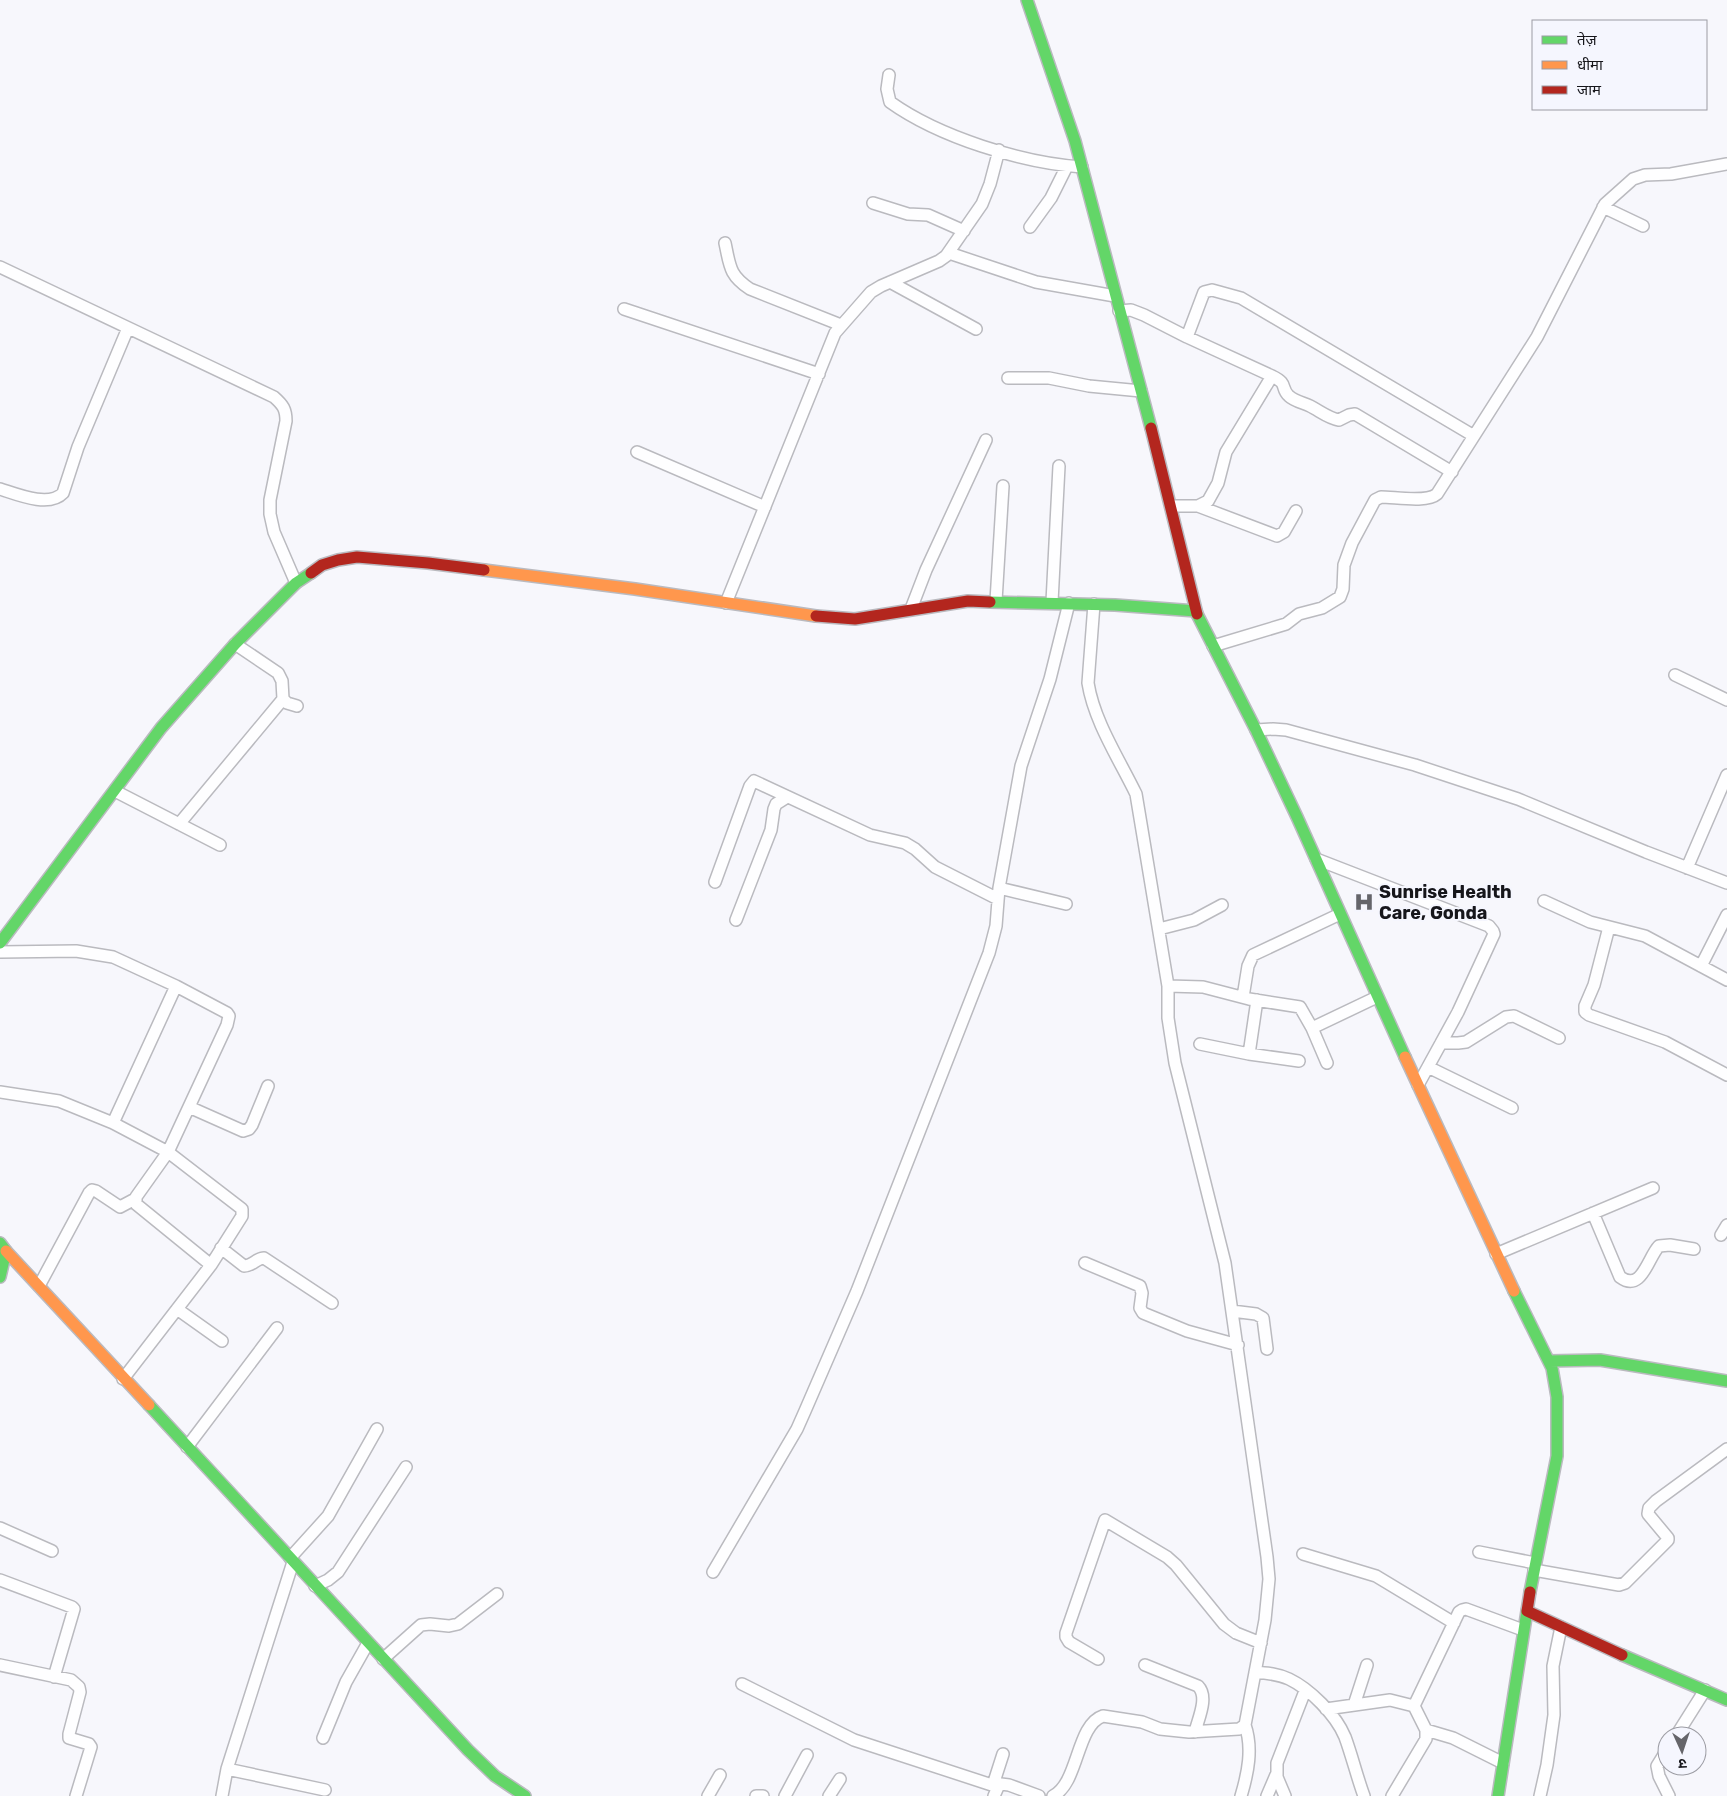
<svg xmlns="http://www.w3.org/2000/svg" width="1727" height="1796" viewBox="0 0 1727 1796" font-family="Rubik,'Noto Sans Devanagari',sans-serif">
<rect width="100%" height="100%" fill="#f7f7fc"/>
<g fill="none" stroke-linecap="round" stroke-linejoin="round">
<defs>
<path id="street" d="M 889,75 L 887,89 L 890,102 C 939,137 1022,163 1082,167
M 873,203 L 908,214 L 928,215 L 964,231
M 1603,207 L 1643,226
M 1030,227 L 1051,198 L 1067,166
M 725,243 C 730,266 729,275 750,289 L 841,325
M 949,253 L 1036,282 L 1115,296
M 0,267 L 274,397 C 283,405 286,409 286,421 L 270,500 L 270,514 L 274,532 L 296,583
M 890,282 L 976,329
M 624,309 L 819,374
M 1119,311 L 1131,310 L 1144,315 L 1187,337 L 1272,376 C 1289,384 1280,388 1289,396 C 1294,401 1304,403 1310,406 C 1320,411 1328,418 1339,420 L 1349,415 L 1355,414 L 1452,472
M 1187,337 L 1204,292 L 1212,290 L 1241,298 L 1474,436
M 1008,378 L 1049,378 L 1089,386 L 1141,391
M 637,452 L 765,507
M 0,489 C 16,494 49,508 63,493 L 78,447 L 128,328
M 1171,506 L 1198,506 L 1208,501 L 1218,483 L 1226,452 L 1272,376
M 1198,506 L 1277,536 L 1284,532 L 1296,511
M 996,601 L 1003,486
M 1052,602 L 1059,466
M 726,603 L 835,333 L 871,292 L 881,286 L 939,261 L 946,256 L 982,204 L 990,184 L 999,150
M 911,609 L 926,570 L 986,440
M 235,644 L 278,673 L 282,681 L 283,699 L 287,703 L 297,706
M 1213,646 L 1286,624 L 1299,614 L 1322,608 L 1340,597 L 1343,589 L 1344,565 L 1352,543 L 1375,500 L 1381,497 C 1395,497 1427,503 1437,494 L 1537,337 L 1605,204 L 1633,179 L 1645,175 L 1671,174 L 1727,164
M 1675,675 L 1727,700
M 1256,730 L 1273,729 L 1286,730 L 1415,765 L 1518,799 L 1646,852 L 1727,883
M 115,791 L 220,845
M 179,824 L 283,699
M 1316,859 L 1489,926 L 1493,931 L 1494,934 L 1458,1012 L 1418,1085
M 1687,868 L 1727,775
M 715,882 L 750,786 L 754,781 L 870,835 L 905,843 L 915,849 L 935,867 L 998,899
M 999,888 L 1066,904
M 1544,901 L 1590,922 L 1645,936 L 1727,980
M 736,920 L 771,830 L 774,809 L 776,804 L 787,797
M 1609,927 L 1594,985 L 1585,1006 L 1585,1012 L 1589,1015 L 1665,1042 L 1727,1075
M 1159,929 L 1194,920 L 1222,905
M 0,952 L 76,951 L 113,957 L 176,986 L 227,1013 L 229,1016 L 227,1025 L 168,1152 L 242,1209 L 242,1216 L 211,1265 L 123,1379
M 1701,966 L 1727,915
M 1168,986 L 1203,987 L 1249,999 L 1300,1007 L 1312,1028 L 1327,1063
M 1243,997 L 1248,966 L 1253,955 L 1340,914
M 1312,1028 L 1377,997
M 1441,1043 L 1458,1043 L 1466,1042 L 1506,1017 L 1514,1016 L 1559,1038
M 1200,1044 L 1249,1054 L 1299,1061
M 1249,1054 L 1257,1000
M 1428,1067 L 1512,1108
M 0,1092 L 59,1101 L 113,1123 L 168,1152 L 136,1197 L 136,1204 L 211,1265
M 189,1107 L 243,1131 L 249,1129 L 252,1125 L 268,1086
M 113,1123 L 176,986
M 1593,1213 L 1620,1277 C 1642,1293 1648,1257 1659,1246 L 1670,1245 L 1694,1249
M 1721,1235 L 1727,1225
M 221,1248 L 244,1266 C 252,1266 257,1258 264,1258 L 332,1303
M 1496,1254 L 1653,1188
M 1085,1263 L 1140,1286 L 1142,1293 L 1140,1308 L 1143,1313 L 1187,1331 L 1238,1345
M 39,1286 L 89,1193 L 92,1190 L 96,1191 L 120,1207 L 135,1199
M 177,1309 L 222,1341
M 1232,1311 L 1256,1314 L 1263,1318 L 1267,1349
M 187,1447 L 277,1328
M 0,1528 L 52,1551
M 1479,1552 L 1535,1563
M 1303,1554 L 1376,1576 L 1454,1623
M 290,1558 L 328,1516 L 377,1429
M 1534,1570 L 1619,1585 L 1625,1583 L 1668,1540 L 1668,1538 L 1648,1514 L 1649,1508 L 1656,1501 L 1727,1449
M 713,1572 L 797,1429 L 805,1411 L 857,1291 L 989,953 L 996,926 L 999,888 L 1021,766 L 1050,679 L 1069,603
M 0,1580 L 72,1607 L 74,1609 L 54,1677
M 315,1586 L 328,1580 L 338,1572 L 406,1467
M 383,1659 L 421,1625 L 430,1624 L 449,1626 L 458,1624 L 497,1594
M 1098,1659 L 1069,1642 L 1066,1637 L 1066,1633 L 1105,1520 L 1167,1557 L 1176,1565 L 1224,1624 L 1236,1633 L 1261,1643
M 0,1665 L 71,1680 L 79,1687 L 80,1692 L 69,1734 L 69,1738 L 89,1744 L 91,1747 L 76,1796
M 1145,1665 L 1198,1686 C 1209,1697 1198,1719 1195,1732
M 1255,1672 C 1267,1673 1278,1674 1289,1679 C 1310,1689 1336,1715 1345,1737 C 1352,1756 1357,1777 1364,1796
M 742,1684 L 854,1740 L 998,1787
M 1354,1705 L 1367,1665
M 1326,1709 L 1390,1700 L 1414,1706
M 1426,1730 L 1453,1738 L 1503,1763
M 1676,1736 L 1705,1690
M 323,1738 L 346,1682 L 368,1643
M 1667,1750 L 1657,1766 L 1659,1776 L 1669,1796
M 227,1769 L 325,1790
M 993,1785 L 1003,1754
M 222,1796 L 227,1769 L 293,1562
M 708,1796 L 720,1775
M 756,1796 L 763,1796
M 785,1796 L 807,1755
M 829,1796 L 840,1779
M 994,1796 L 998,1787 L 1001,1784 L 1009,1785 L 1039,1796
M 1053,1796 C 1079,1783 1076,1725 1103,1716 L 1142,1722 L 1160,1729 L 1189,1732 L 1239,1729 L 1245,1725 L 1265,1620 L 1269,1579 L 1267,1557 L 1225,1263 L 1175,1063 L 1168,1018 L 1168,986 L 1136,794 C 1119,759 1094,721 1088,683 L 1094,604
M 1241,1796 C 1248,1773 1253,1748 1245,1725
M 1267,1796 L 1276,1775
M 1285,1796 L 1277,1777 L 1277,1763 L 1305,1691
M 1392,1796 L 1426,1739 L 1426,1730 L 1414,1706 L 1459,1612 L 1462,1610 L 1466,1609 L 1523,1630
M 1540,1796 L 1547,1765 L 1554,1715 L 1553,1666 L 1561,1627"/>
<path id="fast" d="M 1027,0 L 1075,141 L 1151,428
M 990,602 L 1115,605 L 1196,611
M 1197,614 L 1256,730 L 1297,817 L 1405,1057
M 0,943 L 161,728 L 235,644 L 296,583 L 311,573
M 0,1243 L 6,1251 L 0,1277
M 1514,1291 L 1552,1368 L 1557,1397 L 1557,1456 L 1530,1592
M 1549,1361 L 1600,1360 L 1727,1381
M 149,1405 L 468,1750 L 495,1776 L 525,1796
M 1622,1655 L 1727,1700
M 1498,1796 L 1527,1611"/>
<path id="slow" d="M 484,570 L 635,589 L 816,616
M 1405,1057 L 1514,1291
M 6,1251 L 149,1405"/>
<path id="jam" d="M 1151,428 L 1197,614
M 311,573 L 322,565 L 338,560 L 357,557 L 428,563 L 484,570
M 816,616 L 855,619 L 968,601 L 990,602
M 1530,1592 L 1527,1611 L 1622,1655"/>
</defs>
<use href="#street" stroke="#bababf" stroke-width="14"/>
<use href="#fast" stroke="#bababf" stroke-width="14"/>
<use href="#slow" stroke="#bababf" stroke-width="14"/>
<use href="#jam" stroke="#bababf" stroke-width="14"/>
<use href="#street" stroke="#fefeff" stroke-width="11"/>
<use href="#fast" stroke="#63d668" stroke-width="11"/>
<use href="#slow" stroke="#ff974d" stroke-width="11"/>
<use href="#jam" stroke="#b3261e" stroke-width="11"/>
</g>
<defs>
<symbol id="hospital-bare" viewBox="-9 -9 18 18"><path d="M-5-5h3v3.5h4V-5h3V5h-3V1.5h-4V5h-3Z" fill="#65656a" stroke="#f5f6fe" stroke-width="2.5" paint-order="stroke"/></symbol>
</defs>
<g fill-rule="evenodd">
<use href="#hospital-bare" x="1350" y="888" width="28" height="28"/>
</g>
<g text-anchor="middle" dominant-baseline="central" stroke-width="4" stroke-linejoin="round" paint-order="stroke">
<g font-size="18" font-weight="bold" fill="#16161b" stroke="#f5f6fe" text-anchor="start">
<text x="1379" y="892">Sunrise Health<tspan x="1379" dy="21">Care, Gonda</tspan></text>
</g>
</g>
<rect x="1532" y="20" width="175" height="90" fill="#f5f6fe" stroke="#9c9ca3"/>
<rect x="1542" y="36" width="25" height="8" fill="#63d668" stroke="#9c9ca3"/>
<text x="1577" y="45" font-size="15" fill="#16161b">तेज़</text>
<rect x="1542" y="61" width="25" height="8" fill="#ff974d" stroke="#9c9ca3"/>
<text x="1577" y="70" font-size="15" fill="#16161b">धीमा</text>
<rect x="1542" y="86" width="25" height="8" fill="#b3261e" stroke="#9c9ca3"/>
<text x="1577" y="95" font-size="15" fill="#16161b">जाम</text>
<g transform="translate(1682 1751) rotate(177)"><circle r="24" fill="#f5f6fe" stroke="#9c9ca3"/>
<path d="M0-4L9 19L0 12L-9 19Z" fill="#65656a"/>
<text y="-8" font-size="14" font-weight="bold" text-anchor="middle" fill="#16161b">उ</text>
</g>
</svg>
